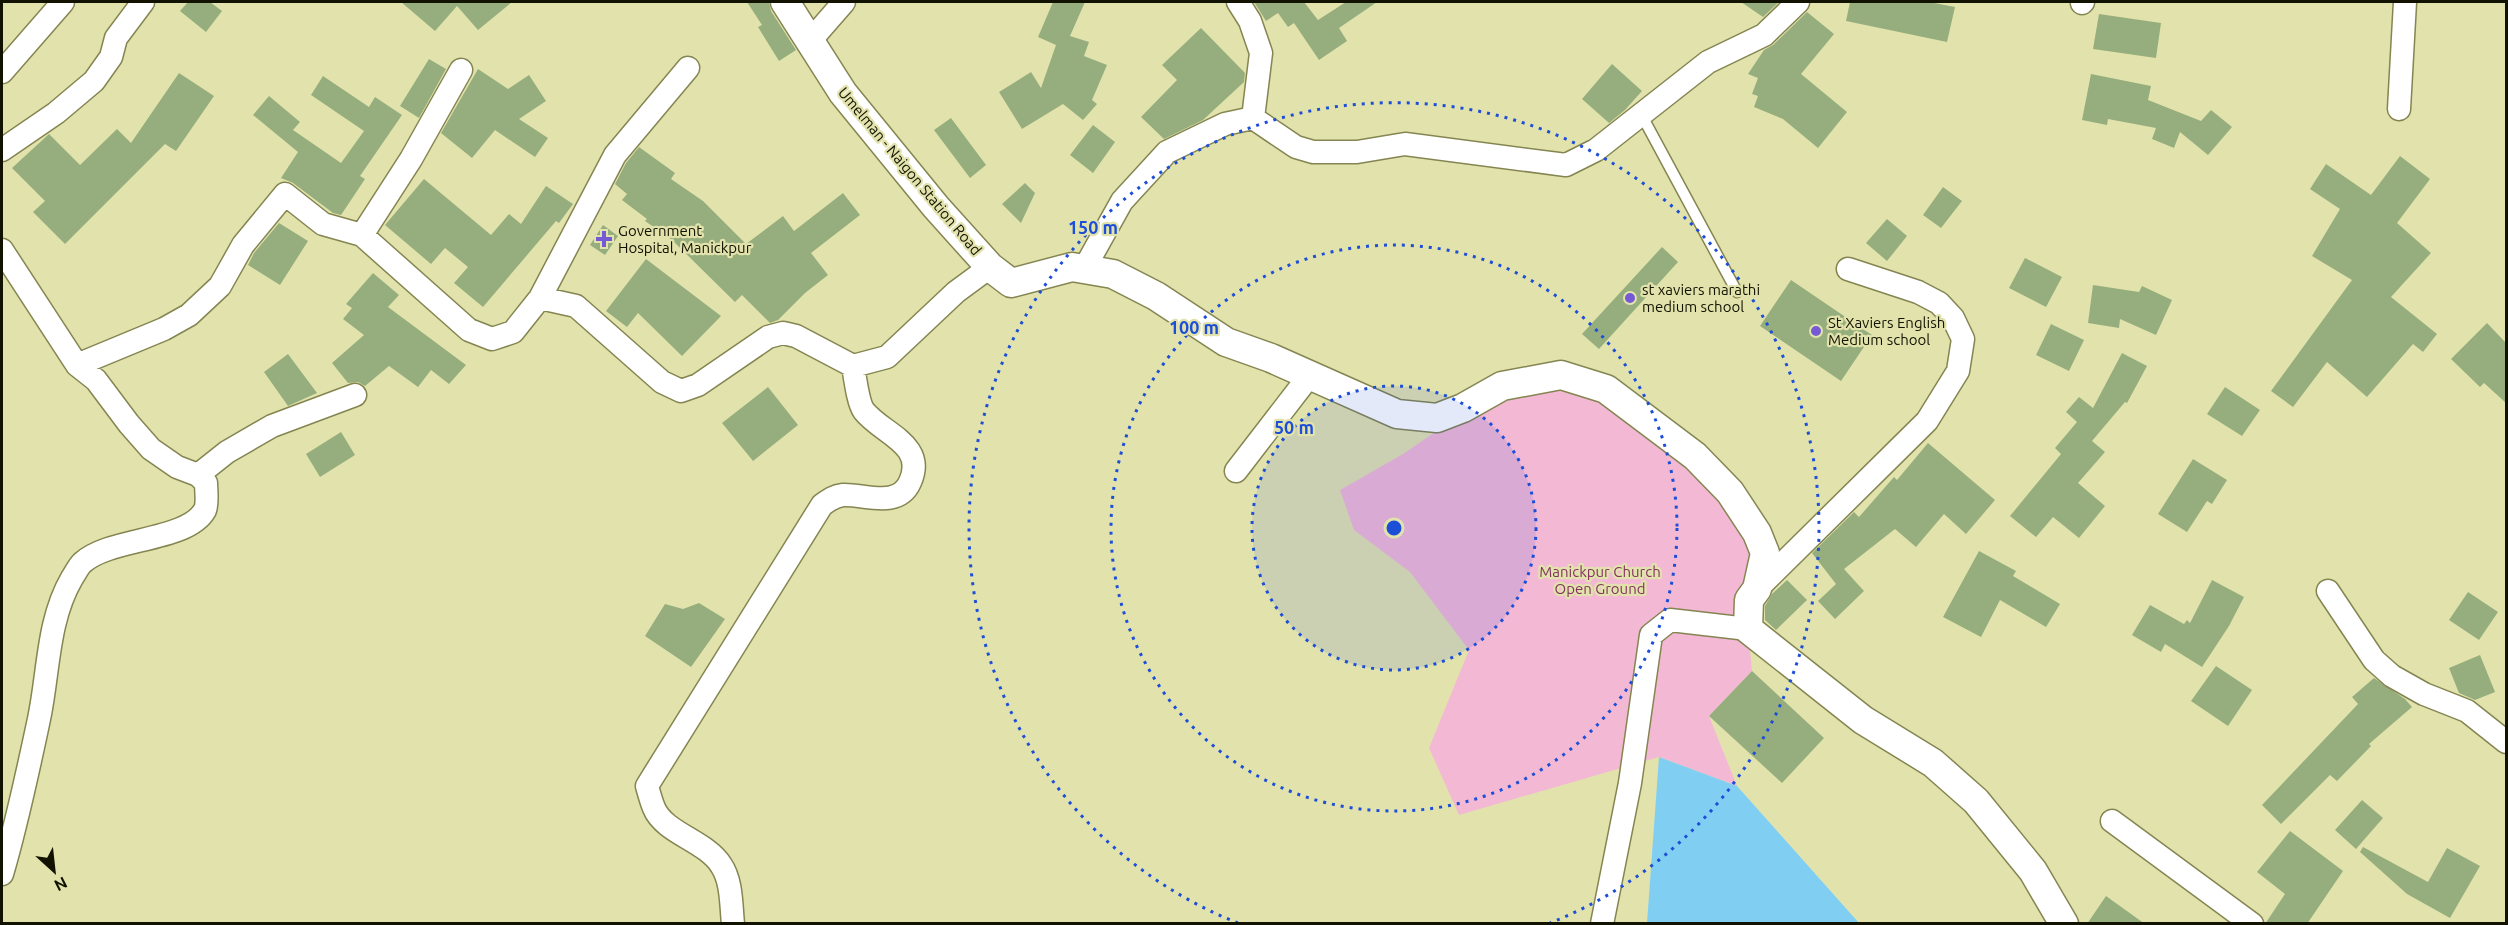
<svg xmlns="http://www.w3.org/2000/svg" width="2508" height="925" viewBox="0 0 2508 925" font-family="Ubuntu,sans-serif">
<rect width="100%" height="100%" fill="#e2e3ac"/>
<path fill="#f3b9d4" d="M 1562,370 L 1690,459 L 1764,552 L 1748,629 L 1752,671 L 1709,716 L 1737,786 L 1659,757 L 1459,815 L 1429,748 L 1469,650 L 1410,572 L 1354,530 L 1340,490 L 1403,454 L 1466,411 Z"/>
<path fill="#80cff3" d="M 1659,757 L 1737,786 L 1859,923 L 1647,923 Z"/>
<path fill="#96ae7d" d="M 188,2 L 210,2 L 222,11 L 206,32 L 180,11 Z
M 401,2 L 512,2 L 478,30 L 457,6 L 435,31 Z
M 747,2 L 769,2 L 771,11 L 796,50 L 779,61 L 758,27 L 762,25 Z
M 1053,2 L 1085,2 L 1070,36 L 1089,42 L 1084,56 L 1107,65 L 1092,100 L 1097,104 L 1083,120 L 1063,104 L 1022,129 L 999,92 L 1031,72 L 1041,88 L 1056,45 L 1038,37 Z
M 1254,2 L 1304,2 L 1318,20 L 1346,2 L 1377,2 L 1339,28 L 1347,41 L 1319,60 L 1294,23 L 1288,27 L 1278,13 L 1266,21 Z
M 1741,2 L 1779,2 L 1763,17 Z
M 1850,2 L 1929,2 L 1955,7 L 1947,42 L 1846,21 Z
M 1807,12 L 1834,34 L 1801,74 L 1847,112 L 1818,148 L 1783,119 L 1754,107 L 1758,96 L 1752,94 L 1758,78 L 1748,74 L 1764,50 L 1773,45 Z
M 2099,14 L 2161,23 L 2156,58 L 2093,49 Z
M 1201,28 L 1245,73 L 1244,82 L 1203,120 L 1164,139 L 1141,117 L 1177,80 L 1162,65 Z
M 429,59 L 446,69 L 419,118 L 400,106 Z
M 1612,64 L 1642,91 L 1625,110 L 1609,123 L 1582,99 Z
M 478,69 L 508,89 L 529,75 L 546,101 L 519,119 L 548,138 L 535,157 L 495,130 L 472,158 L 441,133 Z
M 179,73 L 214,96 L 176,151 L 165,144 L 65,244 L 33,212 L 45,201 L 12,168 L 49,134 L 80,165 L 117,129 L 131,143 Z
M 2091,74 L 2151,86 L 2148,100 L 2201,121 L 2211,110 L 2232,127 L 2208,155 L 2180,132 L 2174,148 L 2152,139 L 2156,128 L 2108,119 L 2107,125 L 2082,120 Z
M 323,76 L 369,107 L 375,97 L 402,115 L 360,176 L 365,179 L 341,215 L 333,213 L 293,183 L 281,178 L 298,152 L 253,115 L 269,96 L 300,122 L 293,130 L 341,163 L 364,131 L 311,95 Z
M 951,118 L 986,165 L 970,178 L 934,130 Z
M 1093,125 L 1115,142 L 1093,173 L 1070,155 Z
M 639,147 L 675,173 L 671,179 L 703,201 L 746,244 L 783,216 L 794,231 L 843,193 L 860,215 L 811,253 L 828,275 L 805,293 L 778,320 L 770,323 L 742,295 L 735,302 L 671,239 L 645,221 L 647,219 L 622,200 L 627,194 L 615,184 L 626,163 Z
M 2400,156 L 2430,179 L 2397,223 L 2431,253 L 2391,297 L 2437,334 L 2423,352 L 2413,344 L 2367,397 L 2327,362 L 2293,407 L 2271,391 L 2352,280 L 2312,256 L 2340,209 L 2310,189 L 2326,164 L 2371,195 Z
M 424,179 L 491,235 L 509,214 L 521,224 L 546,186 L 573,204 L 559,223 L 556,221 L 483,307 L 454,283 L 468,267 L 445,248 L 431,264 L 385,225 Z
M 1025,183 L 1035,193 L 1021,223 L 1002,204 Z
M 1943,187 L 1962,201 L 1941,228 L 1923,215 Z
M 1887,219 L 1907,236 L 1887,261 L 1866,243 Z
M 279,223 L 308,241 L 280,285 L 248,265 L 254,253 Z
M 603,225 L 618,236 L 605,255 L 590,245 Z
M 1662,247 L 1678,262 L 1599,349 L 1582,334 Z
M 2025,258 L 2062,277 L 2046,307 L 2009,288 Z
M 646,259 L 721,316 L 682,356 L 638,313 L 627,327 L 606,311 Z
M 373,273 L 399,295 L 388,307 L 466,365 L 449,384 L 431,370 L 418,387 L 389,366 L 365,386 L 358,382 L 348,383 L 332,363 L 364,335 L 343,319 L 352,308 L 346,304 Z
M 1791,280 L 1872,335 L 1841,381 L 1760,326 Z
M 2093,285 L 2139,292 L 2142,286 L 2172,300 L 2156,335 L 2120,319 L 2119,328 L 2088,323 Z
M 2487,323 L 2506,343 L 2506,403 L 2484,383 L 2480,387 L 2451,359 Z
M 2051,324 L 2084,340 L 2069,371 L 2036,355 Z
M 2122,353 L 2147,366 L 2127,403 L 2125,402 L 2092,441 L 2105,452 L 2078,483 L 2105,506 L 2079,538 L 2053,517 L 2036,537 L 2010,516 L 2061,454 L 2055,448 L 2077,422 L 2066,412 L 2079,397 L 2093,408 Z
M 288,354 L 317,393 L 288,406 L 264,372 Z
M 768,387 L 798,425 L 753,461 L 722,423 Z
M 2225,387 L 2260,410 L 2242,436 L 2207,414 Z
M 341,432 L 355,455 L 320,477 L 306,454 Z
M 1928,443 L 1995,500 L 1966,534 L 1944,514 L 1916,547 L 1895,529 L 1844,569 L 1864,591 L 1835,619 L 1818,601 L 1836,584 L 1812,553 L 1854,512 L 1859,517 L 1894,477 L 1897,480 Z
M 2193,459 L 2227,480 L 2212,504 L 2207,501 L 2187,532 L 2158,514 Z
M 1979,551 L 2016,571 L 2013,576 L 2060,604 L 2046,627 L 2000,600 L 1981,637 L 1943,617 Z
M 1787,580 L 1807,600 L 1776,630 L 1765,620 L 1765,606 L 1772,594 Z
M 2212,580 L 2244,597 L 2229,626 L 2202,667 L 2165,644 L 2161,652 L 2132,635 L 2150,605 L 2184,624 L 2187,620 L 2190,623 Z
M 2468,592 L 2498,612 L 2479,640 L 2449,620 Z
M 699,603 L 725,619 L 691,667 L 645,636 L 665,604 L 683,609 Z
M 2480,655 L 2495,692 L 2475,700 L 2459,693 L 2449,668 Z
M 2216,666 L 2252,690 L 2228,726 L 2191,701 Z
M 1752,671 L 1824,738 L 1782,783 L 1709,716 Z
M 2374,678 L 2405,699 L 2412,707 L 2369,744 L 2371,746 L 2337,781 L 2330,775 L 2281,824 L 2262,805 L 2358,704 L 2352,697 Z
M 2362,800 L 2383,818 L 2356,849 L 2335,830 Z
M 2290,831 L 2343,871 L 2307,924 L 2265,924 L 2285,894 L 2257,872 Z
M 2363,847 L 2428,882 L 2447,848 L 2480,866 L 2450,918 L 2407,894 L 2360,852 Z
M 2106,896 L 2145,924 L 2087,924 Z"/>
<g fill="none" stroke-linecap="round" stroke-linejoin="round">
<defs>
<path id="service" d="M 1641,114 L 1737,292"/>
<path id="minor" d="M 1238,2 L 1250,21 L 1261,53 L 1253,118
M 2082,3 L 2083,2
M 810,41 L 844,2
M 2,72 L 63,2
M 2399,109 L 2405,2
M 2,150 L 56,113 L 94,81 L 111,57 L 116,38 L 143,2
M 362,235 L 411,159 L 461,70
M 2,250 L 77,365 L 96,380 L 129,424 L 151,449 L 177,467 L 198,475 L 206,483 C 206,490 208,503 205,510 C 187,542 110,537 82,563 C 78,567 75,574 72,578 C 47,621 49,672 39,719 C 28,771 17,823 2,874
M 1084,269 L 1122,201 L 1167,152 L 1225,124 L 1253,118 L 1296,147 L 1313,152 L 1357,152 L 1405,144 L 1566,165 L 1596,150 L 1708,62 L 1764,35 L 1798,2
M 540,298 L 615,155 L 688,68
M 77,365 L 164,329 L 189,315 L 220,286 L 243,245 L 285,194 L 323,224 L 362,235 L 469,330 L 492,339 L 513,332 L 540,298 L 576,306 L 662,382 L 681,391 L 698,385 L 768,337 L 783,333 L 796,336 L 853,366 L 887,357 L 956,292 L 990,267
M 1236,471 L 1310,375
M 198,475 L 227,452 L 272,426 L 355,395
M 1757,589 L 1927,421 L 1958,371 L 1963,339 L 1953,318 L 1939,303 L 1918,292 L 1848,269
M 2328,591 L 2374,660 L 2392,676 L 2424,694 L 2467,711 L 2506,742
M 2112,821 L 2252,924
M 733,924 C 731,905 732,881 721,865 C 706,841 664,833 654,808 C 651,801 649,793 647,786 L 822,505 C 829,500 834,496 843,495 C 865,494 898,509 910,482 C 927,444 882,434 864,411 C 858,403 855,377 853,366
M 1602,924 L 1630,783 L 1651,635 L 1670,620 L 1748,629"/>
<path id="tertiary" d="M 785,2 L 843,93 L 936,207 L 990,267 L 1011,283 L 1072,267 L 1113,274 L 1156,296 L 1226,342 L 1271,358 L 1397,414 L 1437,418 L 1463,408 L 1502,386 L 1561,375 L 1606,389 L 1695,456 L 1730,492 L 1757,533 L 1765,553 L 1757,589 L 1749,600 L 1748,629 L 1863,720 L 1933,763 L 1976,801 L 2033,871 L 2064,924"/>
</defs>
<use href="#service" stroke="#848551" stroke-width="13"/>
<use href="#minor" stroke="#848551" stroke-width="25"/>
<use href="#tertiary" stroke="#848551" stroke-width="31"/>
<use href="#service" stroke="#fff" stroke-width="10"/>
<use href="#minor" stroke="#fff" stroke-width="22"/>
<use href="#tertiary" stroke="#fff" stroke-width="28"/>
</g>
<circle cx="1394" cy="528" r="142" fill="#1d4ed8" fill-opacity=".12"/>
<g fill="none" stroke="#1d4ed8" stroke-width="3" stroke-dasharray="3 6">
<circle cx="1394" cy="528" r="142"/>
<circle cx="1394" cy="528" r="283"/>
<path d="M1238 923A425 425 0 1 1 1550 923"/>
</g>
<g fill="#745ad5" stroke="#e2e3ac" stroke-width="2">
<path d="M601 230h6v6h6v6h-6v6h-6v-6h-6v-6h6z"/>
<circle cx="1630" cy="298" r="6"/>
<circle cx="1816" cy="331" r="6"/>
</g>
<g text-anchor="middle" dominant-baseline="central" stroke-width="4.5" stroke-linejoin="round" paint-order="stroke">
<g font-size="15" fill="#121201" stroke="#e2e3ac">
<text transform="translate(910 171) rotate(50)">Umelman - Naigon Station Road</text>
</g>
<g font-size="15" fill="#121201" stroke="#e2e3ac" text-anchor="start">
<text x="618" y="230">Government<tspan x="618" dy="17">Hospital, Manickpur</tspan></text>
<text x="1642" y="289">st xaviers marathi<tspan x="1642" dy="17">medium school</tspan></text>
<text x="1828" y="322">St Xaviers English<tspan x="1828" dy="17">Medium school</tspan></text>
</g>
<g font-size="15" fill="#83325f" stroke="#e2e3ac">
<text x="1600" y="571">Manickpur Church<tspan x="1600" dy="17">Open Ground</tspan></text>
</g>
</g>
<circle cx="1394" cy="528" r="9" fill="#1d4ed8" stroke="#e2e3ac" stroke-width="3"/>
<g font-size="18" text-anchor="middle" font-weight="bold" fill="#1d4ed8" stroke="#e2e3ac" stroke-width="4.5" stroke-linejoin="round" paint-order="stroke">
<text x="1093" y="234">150 m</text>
<text x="1194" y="334">100 m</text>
<text x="1294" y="434">50 m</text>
</g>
<rect width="2508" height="925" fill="none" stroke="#121201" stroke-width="6"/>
<g transform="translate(54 871) rotate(153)" stroke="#e2e3ac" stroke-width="4.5" paint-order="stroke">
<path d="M0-4.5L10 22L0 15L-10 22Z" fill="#121201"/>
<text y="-9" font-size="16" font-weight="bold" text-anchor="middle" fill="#121201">N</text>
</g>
</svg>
